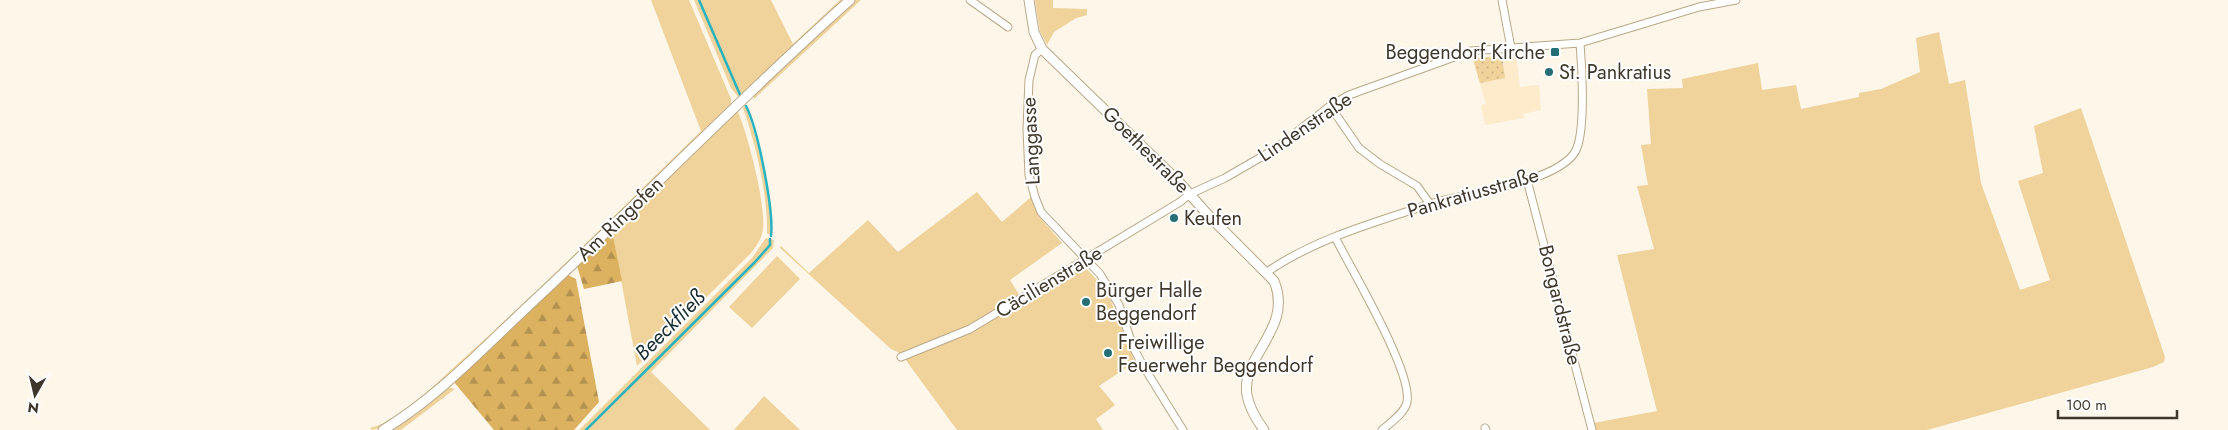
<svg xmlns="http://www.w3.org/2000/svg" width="2228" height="430" viewBox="0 0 2228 430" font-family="Jost,sans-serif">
<defs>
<pattern id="forest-firs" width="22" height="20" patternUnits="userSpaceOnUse" patternTransform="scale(1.25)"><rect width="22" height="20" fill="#dcb15f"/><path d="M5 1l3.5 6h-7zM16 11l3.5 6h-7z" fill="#b4914f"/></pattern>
<pattern id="park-dots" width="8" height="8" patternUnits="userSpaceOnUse" patternTransform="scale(1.25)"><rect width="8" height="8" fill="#f0d29b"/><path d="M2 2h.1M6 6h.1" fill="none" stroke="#cfb586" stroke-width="1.8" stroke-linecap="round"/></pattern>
</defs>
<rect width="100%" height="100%" fill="#fdf6e9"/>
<path fill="#fdebcc" d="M 1516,55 L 1520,87 L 1539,85 L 1541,110 L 1523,114 L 1524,118 L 1485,125 L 1481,105 L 1486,104 L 1472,58 Z"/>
<path fill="#f0d29b" d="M 651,0 L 689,0 L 731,99 L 731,105 C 644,190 558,276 468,357 C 451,373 393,428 372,430 L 370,428 C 401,421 439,380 463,359 C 545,285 622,208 701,131 Z
M 694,0 L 771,0 L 793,44 L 840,0 L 846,0 L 739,98 L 731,88 Z
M 855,0 L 861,0 L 754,99 L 754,95 L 843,8 Z
M 1035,0 L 1053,0 L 1053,8 L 1087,9 L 1087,15 L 1076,18 L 1054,32 L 1047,45 L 1040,31 Z
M 1939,32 L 1949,84 L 1965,80 L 1981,183 L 2020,290 L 2050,280 L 2018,181 L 2043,173 L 2034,126 L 2081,108 L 2165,357 L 2164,362 L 2153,367 L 1927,430 L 1596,430 L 1594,423 L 1657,411 L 1617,255 L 1654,249 L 1637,186 L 1648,185 L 1641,145 L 1651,144 L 1647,89 L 1683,88 L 1682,79 L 1758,63 L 1762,90 L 1796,85 L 1801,109 L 1859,97 L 1859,93 L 1881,89 L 1920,72 L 1916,38 Z
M 745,106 C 756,129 774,210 770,234 L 767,234 C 768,195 756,145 743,108 Z
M 736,112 L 738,112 C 748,135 766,205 763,229 C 762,239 756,246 751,253 L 637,366 L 612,231 Z
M 977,192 L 1002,222 L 1031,197 L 1038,215 L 1062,243 L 1010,280 L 1020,296 L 970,326 L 902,354 L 891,349 L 780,248 L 781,246 L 809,273 L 868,220 L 898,252 Z
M 766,238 L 774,240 L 773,248 L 651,372 L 710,430 L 579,430 L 752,258 Z
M 777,256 L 800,279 L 752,328 L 729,307 Z
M 1084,266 L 1107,291 L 1135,362 L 1099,386 L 1115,405 L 1096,419 L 1103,430 L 957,430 L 905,359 Z
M 448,387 L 455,389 L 401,430 L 390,430 L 416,414 Z
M 764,396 L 800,430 L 734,430 Z"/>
<path fill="url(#forest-firs)" d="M 612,231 L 622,281 L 584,289 L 577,266 Z
M 568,275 L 576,279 L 599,402 L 574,430 L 494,430 L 454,382 Z"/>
<path fill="url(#park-dots)" d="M 1502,57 L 1505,78 L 1480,83 L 1473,58 Z"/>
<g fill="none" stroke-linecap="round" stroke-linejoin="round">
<path stroke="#27b2bf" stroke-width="2.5" d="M 699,0 L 741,97
M 746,106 C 758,129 774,211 771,236
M 586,430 L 755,262 L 770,245 L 770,239"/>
<defs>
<path id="minor" d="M 970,0 L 1008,27
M 1502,0 L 1511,48
M 1042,49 L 1035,55 L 1029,80 L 1027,129 L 1029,175 L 1035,197 L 1041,212 L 1100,274 L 1119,305 L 1133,347 L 1142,364 L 1183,430
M 1330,106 L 1359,148 L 1380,164 L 1417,186 L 1430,204
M 1527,180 L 1592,430
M 1335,237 C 1351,269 1413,372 1407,402 C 1405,413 1390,423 1382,430
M 1267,272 C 1315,239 1373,223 1427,205 C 1463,193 1555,184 1575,152 C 1586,134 1582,66 1580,43
M 901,357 L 970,329 L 1180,202 L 1190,194 L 1225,178 L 1275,149 L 1330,106 L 1349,95 L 1471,51 L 1580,43 L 1699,7 L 1736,0
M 1485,428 L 1486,430"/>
<path id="tertiary" d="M 1029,0 L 1034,32 L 1042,49 L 1179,182 L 1209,216 L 1274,281 C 1294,329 1240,356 1247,395 C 1249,408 1256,419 1264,430
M 383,430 C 441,395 488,343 538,297 C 643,199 742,96 850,0"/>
</defs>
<use href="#minor" stroke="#b9a889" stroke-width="9"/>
<use href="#tertiary" stroke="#b9a889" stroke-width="11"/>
<use href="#minor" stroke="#fff" stroke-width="7"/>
<use href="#tertiary" stroke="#fff" stroke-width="9"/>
</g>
<g fill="#246e76" stroke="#fff" stroke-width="2">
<rect x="1550" y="47" width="10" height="10" rx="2.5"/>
<circle cx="1549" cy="72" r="5"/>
<circle cx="1174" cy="218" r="5"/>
<circle cx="1086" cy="302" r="5"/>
<circle cx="1108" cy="353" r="5"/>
</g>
<g text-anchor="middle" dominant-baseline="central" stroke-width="4" stroke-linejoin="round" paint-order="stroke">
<g font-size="20" fill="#3f372b" stroke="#fff" text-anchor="start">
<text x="1545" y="52" text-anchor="end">Beggendorf Kirche</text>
<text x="1559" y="72">St. Pankratius</text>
<text x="1184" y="218">Keufen</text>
<text x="1096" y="290">Bürger Halle<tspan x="1096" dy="23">Beggendorf</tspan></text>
<text x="1118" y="342">Freiwillige<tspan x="1118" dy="23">Feuerwehr Beggendorf</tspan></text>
</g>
<g font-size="20" fill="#3f372b" stroke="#fff">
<text transform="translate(1305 127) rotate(-34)">Lindenstraße</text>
<text transform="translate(1031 141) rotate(-93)">Langgasse</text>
<text transform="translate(1146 150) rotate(45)">Goethestraße</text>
<text transform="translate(1473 193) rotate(-16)">Pankratiusstraße</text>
<text transform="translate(620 219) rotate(-44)">Am Ringofen</text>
<text transform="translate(1049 282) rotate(-31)">Cäcilienstraße</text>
<text transform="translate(1560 305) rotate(76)">Bongardstraße</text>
</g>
<g font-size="21" font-style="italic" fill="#172d30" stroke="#fff">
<text transform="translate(670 325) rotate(-45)">Beeckfließ</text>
</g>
</g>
<g transform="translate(35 395) rotate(188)" stroke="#ffffff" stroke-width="4" paint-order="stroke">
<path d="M0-4L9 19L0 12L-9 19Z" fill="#3f372b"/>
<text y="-8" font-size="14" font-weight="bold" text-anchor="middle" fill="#3f372b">N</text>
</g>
<path d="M2058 410v8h119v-8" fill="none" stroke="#3f372b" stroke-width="2.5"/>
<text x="2066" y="410" font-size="15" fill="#3f372b" stroke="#ffffff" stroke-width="4" paint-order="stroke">100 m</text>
</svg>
